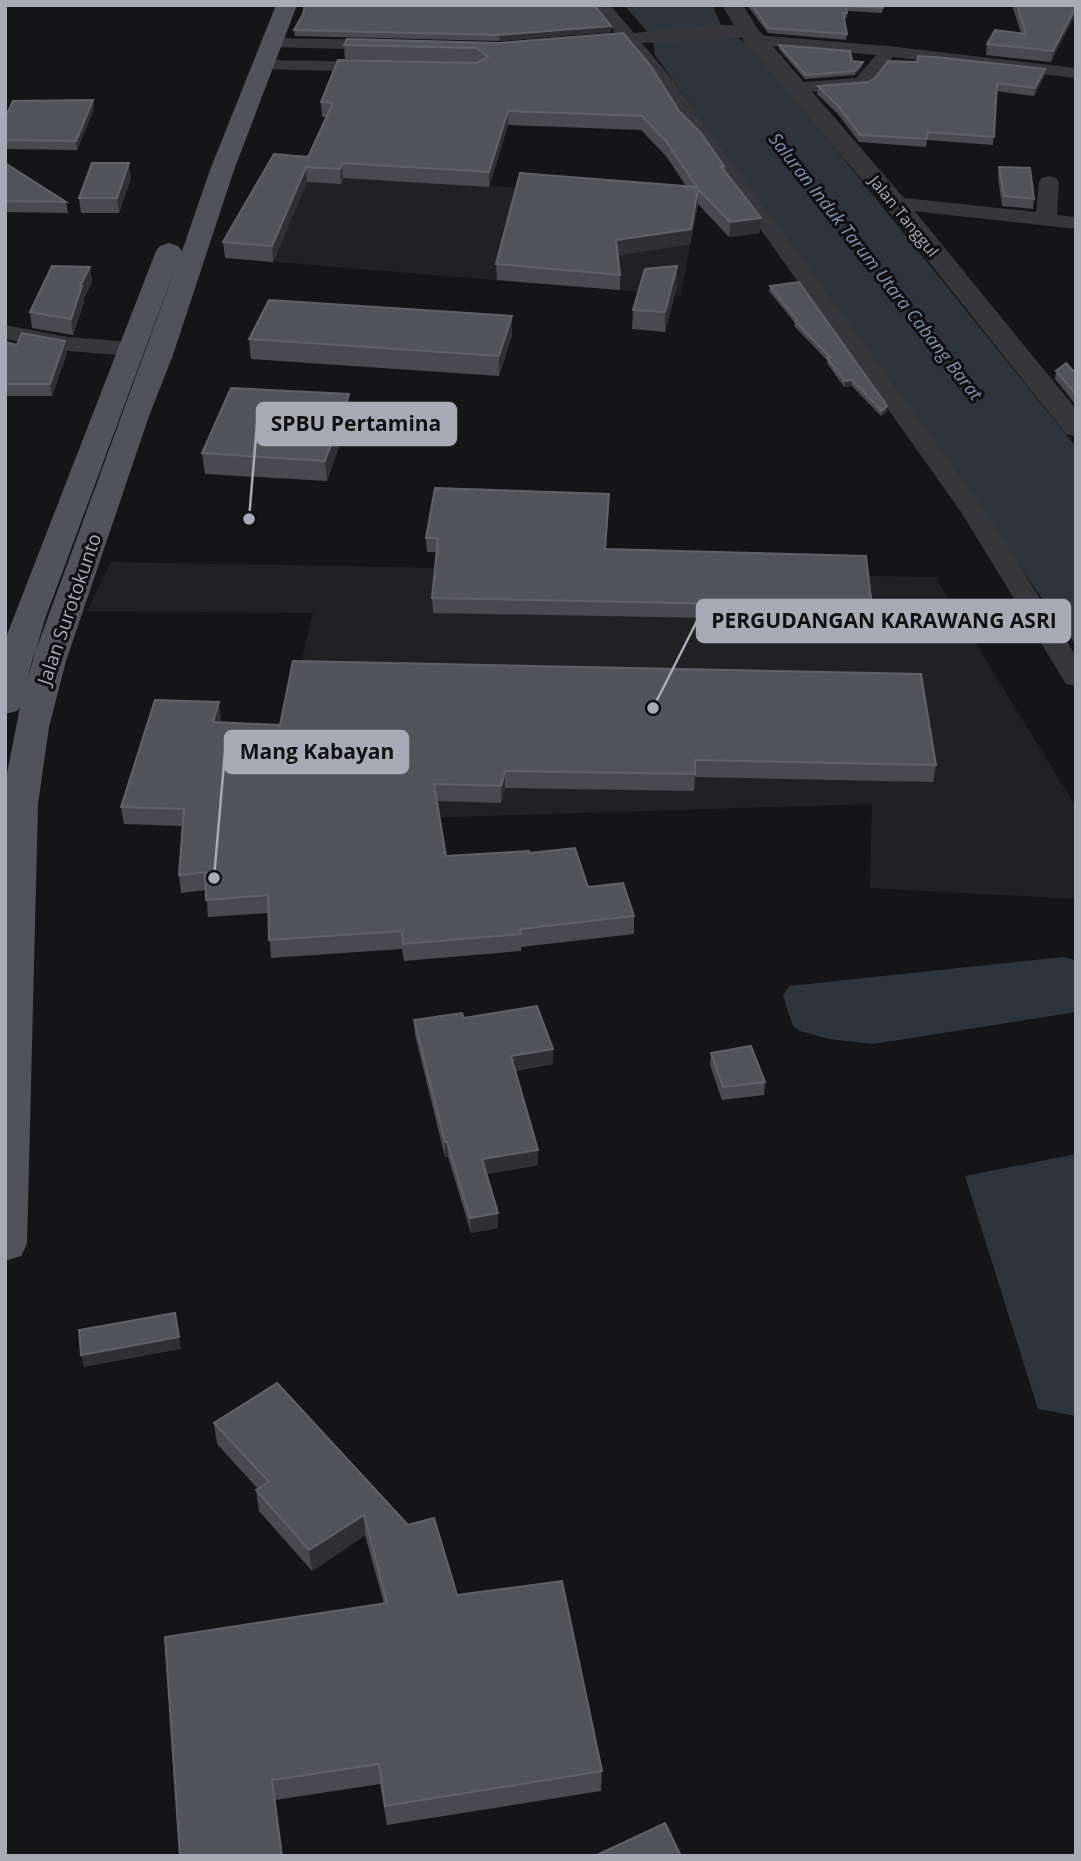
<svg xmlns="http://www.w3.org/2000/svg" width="1081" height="1861" viewBox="0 0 1081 1861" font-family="'Open Sans',sans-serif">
<rect width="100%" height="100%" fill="#151517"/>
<path fill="#212124" d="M 275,169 L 698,202 L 681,295 L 225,258 Z
M 111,562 L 935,577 L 1076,807 L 1076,899 L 870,888 L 872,804 L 263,823 L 313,613 L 87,611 Z"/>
<path fill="#2e343c" d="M 624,5 L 712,5 L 724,31 L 752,45 L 1076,447 L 1076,646 L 655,55 L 652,37 Z
M 1063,957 L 1076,960 L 1076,1012 L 873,1044 L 829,1039 L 800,1031 L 793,1026 L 783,996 L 789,986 Z
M 1076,1154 L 1076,1416 L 1038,1409 L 965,1176 Z"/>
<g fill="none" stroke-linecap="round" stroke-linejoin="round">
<path fill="#36363b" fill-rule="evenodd" d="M 593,5 L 610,5 L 634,33 C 670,30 720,20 755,28 L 758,32 L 755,35 L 888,46 L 1076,68 L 1076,78 L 893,57 L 872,84 L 866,87 L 798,93 L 792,91 L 789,87 L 792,83 L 856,78 L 876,55 L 758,45 L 752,44 L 749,40 L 752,37 L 642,43 L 671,78 L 985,511 L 1076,656 L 1076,686 L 1066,684 L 961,512 L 659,86 L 624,44 L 607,44 L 604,40 L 607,36 L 616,34 Z
M 273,38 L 387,40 L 396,45 L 387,50 L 267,47 L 264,43 Z
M 265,60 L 379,62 L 388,67 L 379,72 L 259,69 L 256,65 Z
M 1049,176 L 1056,178 L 1059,182 L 1057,215 L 1076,217 L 1076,229 L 895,209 L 888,207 L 885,203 L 888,199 L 895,197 L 1036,212 L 1039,182 L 1042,178 Z
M 5,325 L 68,337 L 130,342 L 138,344 L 141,349 L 138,354 L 130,356 L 68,351 L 5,339 Z"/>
<path fill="#36363b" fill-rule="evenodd" d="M 722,5 L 743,5 L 757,28 L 904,198 L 1076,409 L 1076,437 L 1066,434 L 886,208 L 741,37 Z"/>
<path fill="#52535a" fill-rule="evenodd" d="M 276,5 L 297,5 L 234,170 L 173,355 L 149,416 L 66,661 L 49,727 L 38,804 L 27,1244 L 21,1256 L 5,1261 L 5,784 L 20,707 L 17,711 L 5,714 L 5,640 L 156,251 L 160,246 L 169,243 L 178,246 L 182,251 L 210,170 ZM 179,258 L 32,661 L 26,684 L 45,619 Z"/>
</g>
<path fill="#49494f" d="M 110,5 L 207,5 L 207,6 Z
M 747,5 L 883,5 L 882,13 L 847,11 L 847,18 L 844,18 L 847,34 L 846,40 L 768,33 Z
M 1012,5 L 1076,5 L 1051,62 L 986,55 L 987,44 L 1021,33 Z
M 303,14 L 611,32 L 499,41 L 295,36 L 294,30 Z
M 499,43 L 679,111 L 724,166 L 724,170 L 760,233 L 729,237 L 698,204 L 690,244 L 618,255 L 620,275 L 620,290 L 497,280 L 496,264 L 686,186 L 666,156 L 641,130 L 508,125 L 489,187 L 343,178 L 341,184 L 307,182 L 273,262 L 225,258 L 223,242 L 308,157 L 326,117 L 322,117 L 321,102 L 478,63 L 345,59 L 344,45 Z
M 779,45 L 852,61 L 863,62 L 862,67 L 855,75 L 805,79 L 779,49 Z
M 917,62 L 1045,69 L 1044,77 L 1034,96 L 996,91 L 993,145 L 927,140 L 926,147 L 859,142 L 838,114 L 817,94 L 818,86 L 868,82 Z
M 94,109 L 77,150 L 5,149 L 5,118 Z
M 5,163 L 66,202 L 68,213 L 5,212 Z
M 999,167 L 1034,199 L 1033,209 L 1002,206 L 998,177 Z
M 131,178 L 119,213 L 81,213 L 79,198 Z
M 90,267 L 92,282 L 84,298 L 84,302 L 73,335 L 32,328 L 30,312 Z
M 677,285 L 665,332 L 632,329 L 633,310 Z
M 770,286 L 887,406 L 887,412 L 881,416 L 852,386 L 844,387 L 827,363 L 827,360 L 794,326 L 795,323 L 769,291 Z
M 512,335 L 499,376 L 251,359 L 249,339 Z
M 65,341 L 67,353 L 52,396 L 5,396 L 5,342 L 17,345 Z
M 1056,371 L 1076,374 L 1076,405 L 1055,379 Z
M 349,394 L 350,415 L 327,481 L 205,474 L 202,453 Z
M 609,494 L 606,549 L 872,607 L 871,621 L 433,613 L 432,598 L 437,552 L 427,552 L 426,538 Z
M 221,719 L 220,723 L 936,765 L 933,782 L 695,777 L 694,791 L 505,788 L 501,803 L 437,801 L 446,856 L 529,853 L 588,887 L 634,916 L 634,934 L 521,947 L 521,951 L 404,961 L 402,949 L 271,958 L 268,913 L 208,917 L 206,890 L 181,893 L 179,875 L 182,826 L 124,824 L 121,807 Z
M 464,1018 L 553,1049 L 553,1064 L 515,1071 L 538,1150 L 538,1165 L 486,1174 L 498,1213 L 498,1228 L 471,1233 L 448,1157 L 445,1157 L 415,1035 L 414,1020 Z
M 711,1053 L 765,1082 L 764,1095 L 722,1100 L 710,1065 Z
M 277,1383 L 457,1595 L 602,1771 L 601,1791 L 387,1825 L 380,1784 L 275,1800 L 180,1856 L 384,1604 L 365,1535 L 312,1571 L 259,1511 L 256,1490 L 258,1489 L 217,1444 L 214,1423 Z"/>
<path fill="#303034" d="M 1076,7 L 1076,14 L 1051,62 L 1053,51 Z
M 611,26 L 611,32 L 499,41 L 499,35 Z
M 863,62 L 862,67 L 855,75 L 855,71 Z
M 1045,69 L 1044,77 L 1034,96 L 1035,88 Z
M 93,100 L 94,109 L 77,150 L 76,141 Z
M 508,111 L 508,125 L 489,187 L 489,172 Z
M 129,163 L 131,178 L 119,213 L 117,198 Z
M 342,163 L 343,178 L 341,184 L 340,169 Z
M 306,167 L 307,182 L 273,262 L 272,246 Z
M 698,189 L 698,204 L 690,244 L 616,256 L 616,240 Z
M 761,218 L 760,233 L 729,237 L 730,222 Z
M 677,266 L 677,285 L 665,332 L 665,312 Z
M 90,267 L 92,282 L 84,298 L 84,302 L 73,335 L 71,319 L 80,286 Z
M 512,316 L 512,335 L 499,376 L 499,356 Z
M 65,341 L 67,353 L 52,396 L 50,384 Z
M 852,380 L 852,386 L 844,387 L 845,381 Z
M 349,394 L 350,415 L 327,481 L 325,461 Z
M 887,406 L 887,412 L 881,416 L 882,411 Z
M 219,702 L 221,719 L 215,739 L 213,722 Z
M 505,771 L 505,788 L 501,803 L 501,786 Z
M 553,1049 L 553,1064 L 511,1071 L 511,1056 Z
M 445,1142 L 447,1142 L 448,1157 L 445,1157 Z
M 538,1150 L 538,1165 L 482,1174 L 482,1159 Z
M 498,1213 L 498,1228 L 471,1233 L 470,1218 Z
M 179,1337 L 181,1349 L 84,1367 L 81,1355 Z
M 364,1515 L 365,1535 L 312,1571 L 309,1550 Z"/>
<path fill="#53545a" stroke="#616168" stroke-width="2" d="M 305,5 L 593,5 L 597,9 L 611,26 L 499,35 L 294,30 L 303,14 Z
M 752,5 L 883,5 L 883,8 L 846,6 L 847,13 L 843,13 L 847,34 L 768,28 Z
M 1017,5 L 1076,5 L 1076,7 L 1053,51 L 987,44 L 995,30 L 1026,34 Z
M 623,33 L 651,66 L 679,111 L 700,132 L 724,166 L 721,166 L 761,218 L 730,222 L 698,189 L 691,229 L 616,240 L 620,275 L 496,264 L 520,173 L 697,187 L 666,141 L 642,116 L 508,111 L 489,172 L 342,163 L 340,169 L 306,167 L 272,246 L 223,242 L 274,154 L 308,157 L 333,103 L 321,102 L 338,60 L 477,63 L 488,57 L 477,48 L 344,45 L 347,39 L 499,43 Z
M 779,45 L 850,51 L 852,61 L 863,62 L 855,71 L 806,75 Z
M 918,56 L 945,58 L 1045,69 L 1035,88 L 997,83 L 994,137 L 928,132 L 927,139 L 860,135 L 838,106 L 818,86 L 868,82 L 875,78 L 888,61 L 917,62 Z
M 93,100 L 76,141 L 5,140 L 5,118 L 13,101 Z
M 5,163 L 66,202 L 5,201 Z
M 92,163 L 129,163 L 117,198 L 79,198 Z
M 999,167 L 1030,168 L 1034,199 L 1004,196 Z
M 52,266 L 90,267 L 80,286 L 82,286 L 71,319 L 30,312 Z
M 677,266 L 665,312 L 633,310 L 645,269 Z
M 799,282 L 887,406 L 882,411 L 852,380 L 845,381 L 827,358 L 830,357 L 795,321 L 797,320 L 770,286 Z
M 269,300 L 512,316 L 499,356 L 249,339 Z
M 22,333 L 65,341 L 50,384 L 5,384 L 5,342 L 17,345 Z
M 1066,363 L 1076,374 L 1076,395 L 1056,371 Z
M 231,388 L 349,394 L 325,461 L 202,453 Z
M 435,488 L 609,494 L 605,549 L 866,556 L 872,607 L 432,598 L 438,538 L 426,538 Z
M 293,661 L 921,674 L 936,765 L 695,760 L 695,774 L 505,771 L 501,786 L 434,784 L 446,856 L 529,851 L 529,853 L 575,848 L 588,887 L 623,883 L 634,916 L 520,929 L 521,934 L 403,944 L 402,931 L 269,940 L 268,895 L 206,900 L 205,872 L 179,875 L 184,809 L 121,807 L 155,700 L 219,702 L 213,722 L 280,725 Z
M 537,1006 L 553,1049 L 511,1056 L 538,1150 L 482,1159 L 498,1213 L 470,1218 L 447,1142 L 445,1142 L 414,1020 L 462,1013 L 464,1018 Z
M 751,1046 L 765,1082 L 723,1087 L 711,1053 Z
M 175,1313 L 179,1337 L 81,1355 L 79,1330 Z
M 277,1383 L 408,1525 L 434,1518 L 457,1595 L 562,1581 L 602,1771 L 385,1806 L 379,1764 L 272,1780 L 282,1856 L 180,1856 L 165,1637 L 387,1603 L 364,1515 L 309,1550 L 256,1490 L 269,1482 L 214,1423 Z
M 665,1823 L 681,1856 L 595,1856 Z"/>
<g text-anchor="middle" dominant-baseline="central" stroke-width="6" stroke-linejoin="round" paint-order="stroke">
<g font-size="16" fill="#a8aab6" stroke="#101012">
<text transform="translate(904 216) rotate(51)">Jalan Tanggul</text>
</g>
<g font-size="18" font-style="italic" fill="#8193af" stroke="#101012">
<text transform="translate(876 266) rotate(52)">Saluran Induk Tarum Utara Cabang Barat</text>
</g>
<g font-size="19" fill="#a8aab6" stroke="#101012">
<text transform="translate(69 609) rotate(-71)">Jalan Surotokunto</text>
</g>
</g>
<path fill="none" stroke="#a8aab6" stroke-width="2.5" d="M249 519L257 424M653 708L697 621M214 878L225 752"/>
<g fill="#a8aab6" stroke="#101012" stroke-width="2.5">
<circle cx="249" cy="519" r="7"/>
<circle cx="653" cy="708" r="7"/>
<circle cx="214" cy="878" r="7"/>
</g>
<g fill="#a8aab6" stroke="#a8aab6" stroke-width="2.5">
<rect x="257" y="403" width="199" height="42" rx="7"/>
<rect x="697" y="600" width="373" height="42" rx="7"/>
<rect x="225" y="731" width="183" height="42" rx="7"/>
</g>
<g font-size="21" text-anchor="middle" font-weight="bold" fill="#111">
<text x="356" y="431">SPBU Pertamina</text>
<text x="884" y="628">PERGUDANGAN KARAWANG ASRI</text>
<text x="317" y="759">Mang Kabayan</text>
</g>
<rect width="1081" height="1861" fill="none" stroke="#a8aab6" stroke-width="14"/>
</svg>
